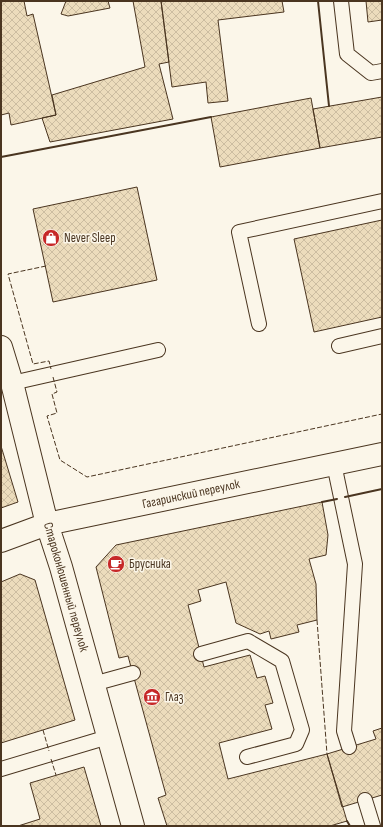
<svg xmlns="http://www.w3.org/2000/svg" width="383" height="827" viewBox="0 0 383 827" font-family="'Sofia Sans Condensed',sans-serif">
<defs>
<pattern id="building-cross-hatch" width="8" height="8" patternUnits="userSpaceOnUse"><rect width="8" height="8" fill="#ecdcbc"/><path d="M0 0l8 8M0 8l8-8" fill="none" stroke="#ccbda1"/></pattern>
</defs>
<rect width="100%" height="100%" fill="#fbf6e9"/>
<path fill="url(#building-cross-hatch)" stroke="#4a3520" d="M 1,1 L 24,1 L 27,16 L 33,14 L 56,115 L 11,125 L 9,113 L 1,115 Z
M 66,1 L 108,1 L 110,8 L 68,16 L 61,14 Z
M 133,1 L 161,1 L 169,62 L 159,64 L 173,119 L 50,142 L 42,118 L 56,115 L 52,95 L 145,67 Z
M 161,1 L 282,1 L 284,12 L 218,20 L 228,101 L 208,103 L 206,82 L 172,87 Z
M 366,1 L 382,1 L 382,20 L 368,22 Z
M 382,97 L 382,137 L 320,148 L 313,109 Z
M 311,98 L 320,148 L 220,167 L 211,117 Z
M 137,187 L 157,280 L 53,302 L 33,209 Z
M 382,220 L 382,317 L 314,332 L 294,239 Z
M 1,446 L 18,502 L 1,508 Z
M 322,502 L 328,535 L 326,555 L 309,559 L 316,584 L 317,620 L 297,625 L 299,632 L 271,639 L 269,631 L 260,634 L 236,623 L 226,582 L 198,590 L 201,601 L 188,605 L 204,667 L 250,655 L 257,678 L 265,676 L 273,703 L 265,705 L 272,729 L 219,743 L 228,779 L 327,754 L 347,821 L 330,826 L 167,826 L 158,798 L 166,795 L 128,656 L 119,658 L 96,567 L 116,545 Z
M 20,574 L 35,580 L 75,720 L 1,743 L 1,582 Z
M 382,728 L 382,795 L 342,807 L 327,754 L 376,739 L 373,731 Z
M 84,767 L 101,826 L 18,826 L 40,819 L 30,783 Z"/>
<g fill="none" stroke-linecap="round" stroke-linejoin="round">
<defs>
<path id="lane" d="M 341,1 L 347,54 L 371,73 L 382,71
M 259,324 L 239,232 L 382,201
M 339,346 L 382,336
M 12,383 L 158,350
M 334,464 L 355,564 L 344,731 L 349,747
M 201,654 L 248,641 L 282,661 L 302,730 L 296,744 L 247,757
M 93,684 L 133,673
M 1,769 L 108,737
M 365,800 L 373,826"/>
<path id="street" d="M 1,347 L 12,383 L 47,524 L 61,567 L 133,826
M 1,541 L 47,524 L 382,454"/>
</defs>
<use href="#lane" stroke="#4a3520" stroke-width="16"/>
<use href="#street" stroke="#4a3520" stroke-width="24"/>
<use href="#lane" stroke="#fbf6e9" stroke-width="14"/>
<use href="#street" stroke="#fbf6e9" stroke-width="22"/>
<path stroke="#4a3520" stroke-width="1" stroke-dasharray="5 2" stroke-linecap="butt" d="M 46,266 L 8,274 L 33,364 L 49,361 L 51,369
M 53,377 L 57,392 L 52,394 L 57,413 L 47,416 L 60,460 L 87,477 L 382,414
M 317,620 L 327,754
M 43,730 L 49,751
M 51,759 L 56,775"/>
<path stroke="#4a3520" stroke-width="2" d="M 318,1 L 329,106
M 1,157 L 211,117
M 345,497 L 382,489
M 322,502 L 337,499
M 347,821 L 350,826"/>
</g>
<defs>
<symbol id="shop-disc" viewBox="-11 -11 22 22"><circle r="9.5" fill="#c62828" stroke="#fbf6e9"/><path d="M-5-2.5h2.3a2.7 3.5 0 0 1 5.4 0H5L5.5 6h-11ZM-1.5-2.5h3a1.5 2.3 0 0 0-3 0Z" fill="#fff"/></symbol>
<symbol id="cafe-disc" viewBox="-11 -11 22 22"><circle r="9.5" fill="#c62828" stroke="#fbf6e9"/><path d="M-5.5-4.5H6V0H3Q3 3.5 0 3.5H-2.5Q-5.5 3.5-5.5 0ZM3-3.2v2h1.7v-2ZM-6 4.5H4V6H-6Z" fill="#fff"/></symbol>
<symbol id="museum-disc" viewBox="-11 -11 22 22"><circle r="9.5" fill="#c62828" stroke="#fbf6e9"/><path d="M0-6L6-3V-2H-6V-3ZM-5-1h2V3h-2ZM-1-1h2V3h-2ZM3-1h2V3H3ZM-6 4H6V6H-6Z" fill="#fff"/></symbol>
</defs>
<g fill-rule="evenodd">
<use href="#shop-disc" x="41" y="228" width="20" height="20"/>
<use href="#cafe-disc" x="106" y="554" width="20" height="20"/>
<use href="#museum-disc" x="142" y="687" width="20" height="20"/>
</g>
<g text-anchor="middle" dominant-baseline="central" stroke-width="3" stroke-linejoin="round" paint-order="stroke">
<g font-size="13" fill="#4a3520" stroke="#fbf6e9" text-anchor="start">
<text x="64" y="238">Never Sleep</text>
<text x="129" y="564">Брусника</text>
<text x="165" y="697">Глаз</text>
</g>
<g font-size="13" fill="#4a3520" stroke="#fbf6e9">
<text transform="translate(191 494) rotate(-12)">Гагаринский переулок</text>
<text transform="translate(66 587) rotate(74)">Староконюшенный переулок</text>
</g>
</g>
<rect width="383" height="827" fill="none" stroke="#4a3520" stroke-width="4"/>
</svg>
